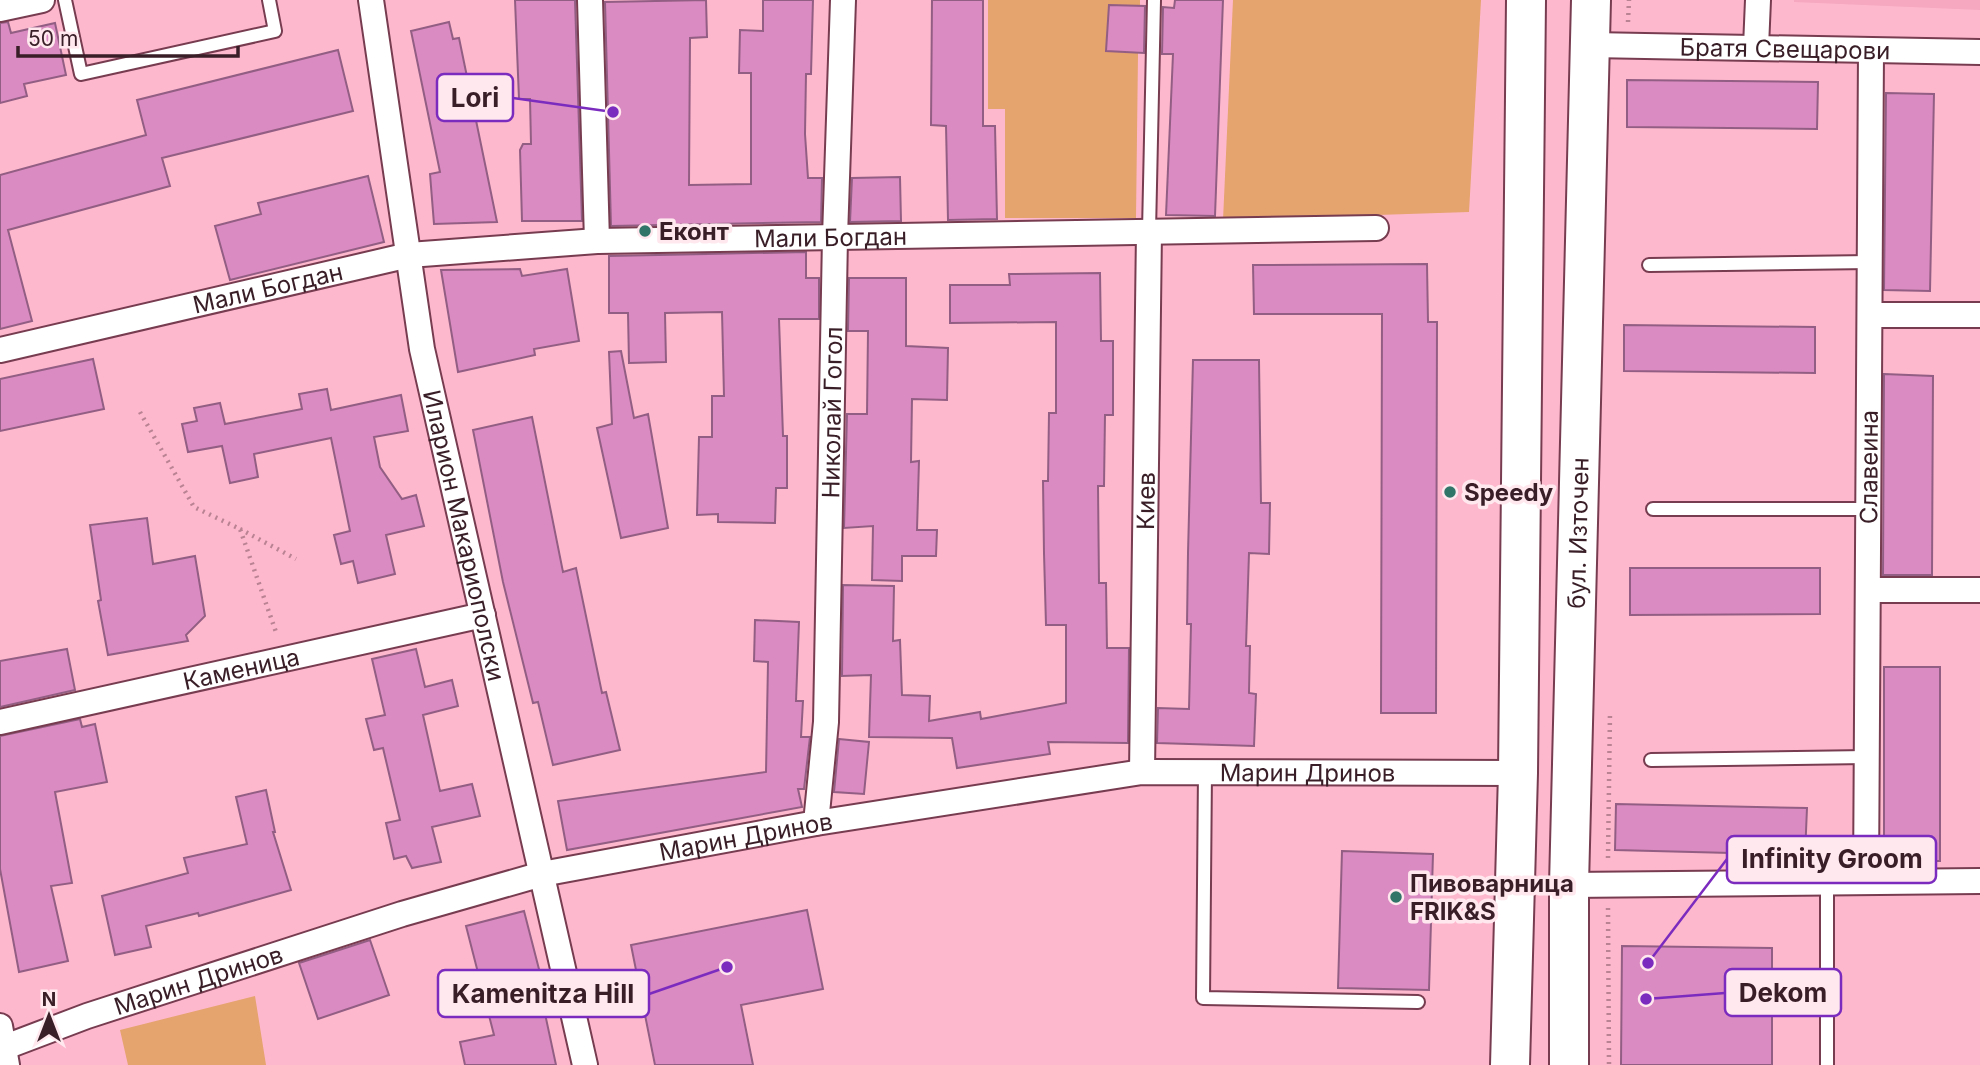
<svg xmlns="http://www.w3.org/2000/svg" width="1980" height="1065" viewBox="0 0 1980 1065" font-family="Inter,sans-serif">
<rect width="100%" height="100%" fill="#feb8cd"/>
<path fill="#f5a8c0" d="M 1794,0 L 1980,0 L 1980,10 L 1794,2 Z"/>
<path fill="#e5a36d" d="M 988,0 L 1140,0 L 1140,6 L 1109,5 L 1106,51 L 1138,53 L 1136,218 L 1005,218 L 1005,109 L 988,109 Z
M 1233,0 L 1481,0 L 1469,212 L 1223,220 Z
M 255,996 L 266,1065 L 128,1065 L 120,1030 Z"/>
<path fill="#da8bc1" stroke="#935e83" stroke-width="2" d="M 515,0 L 575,0 L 582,221 L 522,221 L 520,150 L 523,144 L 531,144 L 530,99 L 519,99 Z
M 706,0 L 707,37 L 690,38 L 689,185 L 751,184 L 751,73 L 739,73 L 740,30 L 763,31 L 763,0 L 813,0 L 811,74 L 806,74 L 805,134 L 808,178 L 822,178 L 821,222 L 611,226 L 605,2 Z
M 932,0 L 983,0 L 983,126 L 995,126 L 997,219 L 948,220 L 946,126 L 931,125 Z
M 1175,0 L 1223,0 L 1215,216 L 1166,215 L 1173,54 L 1162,54 L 1163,7 L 1174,8 Z
M 1109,5 L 1145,6 L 1144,53 L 1106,51 Z
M 8,22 L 11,33 L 55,23 L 66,75 L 24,84 L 27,96 L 0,103 L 0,23 Z
M 449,22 L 453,39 L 459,38 L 497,222 L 434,224 L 430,174 L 440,172 L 411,31 Z
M 338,50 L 353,111 L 162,158 L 170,186 L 8,230 L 32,321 L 0,329 L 0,175 L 146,135 L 137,100 Z
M 1627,80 L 1818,82 L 1817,129 L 1627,127 Z
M 1886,93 L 1934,94 L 1930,291 L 1884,290 Z
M 368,176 L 384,242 L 230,280 L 215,226 L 261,214 L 258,203 Z
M 900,177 L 901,221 L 850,222 L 852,178 Z
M 806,252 L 806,278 L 819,278 L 819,319 L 779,319 L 783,436 L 787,436 L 787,488 L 776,488 L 775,523 L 718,522 L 718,514 L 697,515 L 699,437 L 712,437 L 712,396 L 724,396 L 722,312 L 665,313 L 666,362 L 629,363 L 628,313 L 609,313 L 609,256 Z
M 1427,264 L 1428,322 L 1437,322 L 1436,713 L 1381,713 L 1382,314 L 1254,314 L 1253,265 Z
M 520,269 L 522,276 L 567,269 L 579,341 L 534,349 L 535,355 L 458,372 L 441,270 Z
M 1100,273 L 1101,341 L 1113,341 L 1113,415 L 1105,415 L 1104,486 L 1098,486 L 1099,583 L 1106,583 L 1107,648 L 1129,648 L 1128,743 L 1048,742 L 1050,754 L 957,768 L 952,738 L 869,737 L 871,675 L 842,676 L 843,585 L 894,586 L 893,641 L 900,640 L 902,695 L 930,696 L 929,721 L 980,712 L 981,719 L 1066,703 L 1066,625 L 1046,625 L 1044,553 L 1043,481 L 1048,481 L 1049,413 L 1056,413 L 1056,322 L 950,323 L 950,285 L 1010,285 L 1009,274 Z
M 849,278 L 906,278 L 906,346 L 948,348 L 947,400 L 912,399 L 911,462 L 919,461 L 917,530 L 937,530 L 936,556 L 902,556 L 902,581 L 872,580 L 873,526 L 844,528 L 847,414 L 867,414 L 868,331 L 848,331 Z
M 1624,325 L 1815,327 L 1815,373 L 1624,371 Z
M 621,351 L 634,418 L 648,414 L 668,528 L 621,538 L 597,428 L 612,424 L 609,352 Z
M 93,359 L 104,409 L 0,431 L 0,379 Z
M 1193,360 L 1259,360 L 1261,503 L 1270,503 L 1269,554 L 1249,553 L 1246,646 L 1250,646 L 1249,693 L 1256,694 L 1254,746 L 1157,743 L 1158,708 L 1189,709 L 1191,624 L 1187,624 L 1188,553 Z
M 1884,374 L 1933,376 L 1932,575 L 1883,575 Z
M 327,389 L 331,410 L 401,395 L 408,431 L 374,437 L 380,467 L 402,499 L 416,495 L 424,526 L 386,535 L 395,574 L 358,583 L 353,561 L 341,564 L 334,535 L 350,531 L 331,438 L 254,454 L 258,477 L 230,483 L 222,446 L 188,452 L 182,424 L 197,421 L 194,408 L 220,403 L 225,424 L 302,409 L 299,394 Z
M 532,417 L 563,572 L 576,568 L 602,693 L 606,692 L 620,750 L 553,765 L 538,702 L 533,703 L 503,582 L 473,430 Z
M 147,518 L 153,564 L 195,556 L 205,616 L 186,635 L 188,641 L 108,655 L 98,601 L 101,600 L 90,525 Z
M 1630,568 L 1820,568 L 1820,614 L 1630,615 Z
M 755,620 L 799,622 L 796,701 L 803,701 L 801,737 L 810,737 L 804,789 L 798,789 L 802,807 L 567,850 L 558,801 L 766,772 L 768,662 L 754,661 Z
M 67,649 L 75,690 L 0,707 L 0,661 Z
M 416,649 L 425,687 L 452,680 L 458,706 L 423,715 L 440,791 L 472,784 L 480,816 L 432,827 L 441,862 L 412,868 L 406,856 L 394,859 L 386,823 L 400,820 L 383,748 L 374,750 L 366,719 L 385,715 L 372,659 Z
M 1884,667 L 1940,667 L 1940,861 L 1884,861 Z
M 80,719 L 82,727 L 95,724 L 107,782 L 55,792 L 72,883 L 51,886 L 68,961 L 19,972 L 0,869 L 0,736 Z
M 839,739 L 869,742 L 864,794 L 834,792 Z
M 266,790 L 275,832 L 273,832 L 291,890 L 199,916 L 198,913 L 146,926 L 151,947 L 115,955 L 102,896 L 188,873 L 184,858 L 247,844 L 236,797 Z
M 1616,804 L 1807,808 L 1805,855 L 1615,850 Z
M 1342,851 L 1433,854 L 1429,990 L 1338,988 Z
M 807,910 L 823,989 L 741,1005 L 753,1065 L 655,1065 L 631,945 Z
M 524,911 L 549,1008 L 544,1009 L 556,1065 L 465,1065 L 460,1042 L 494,1035 L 466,926 Z
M 370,940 L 389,995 L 318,1019 L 299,963 Z
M 1622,946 L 1772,948 L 1772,1065 L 1621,1065 Z"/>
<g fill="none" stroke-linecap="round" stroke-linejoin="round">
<defs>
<path id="service" d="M 65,0 L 81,74 L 275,31 L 269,0
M 1149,231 L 1154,0
M 1649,265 L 1870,262
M 1653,509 L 1868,509
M 1651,760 L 1867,757
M 1205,771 L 1203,998 L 1418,1002
M 1827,882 L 1827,1065"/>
<g id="minor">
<path id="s1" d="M 371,0 L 422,349 L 585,1065"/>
<path d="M 590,0 L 597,241"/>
<path d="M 0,9 L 42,0"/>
<path id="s2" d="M 1591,45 L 1980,52"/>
<path d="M 1756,47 L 1758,0"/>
<path d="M 1870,315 L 1980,315"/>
<path id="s3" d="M 0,350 L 409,255 L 597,241 L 1376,228"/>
<path d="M 1868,590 L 1980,590"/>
<path id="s4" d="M 0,722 L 483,615"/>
<path id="s5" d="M 1142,772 L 1149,231"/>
<path id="s6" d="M 816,823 L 826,722 L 835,237 L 843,0"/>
<path id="s7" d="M 1866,882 L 1871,51"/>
<path d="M 1569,885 L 1980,881"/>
<path d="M 0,1026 L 7,1065"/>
<path id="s8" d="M 0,1049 L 87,1016 L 402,914 L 542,874 L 816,823 L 1142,772 L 1518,773"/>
</g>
<g id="primary">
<path d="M 1510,1065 L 1518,773 L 1526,0"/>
<path id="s9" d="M 1569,1065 L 1569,885 L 1591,0"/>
</g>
</defs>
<use href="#service" stroke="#773c50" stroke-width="16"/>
<use href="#minor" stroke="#773c50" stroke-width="28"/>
<use href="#primary" stroke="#773c50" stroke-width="42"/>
<path stroke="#ba8394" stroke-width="4.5" stroke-dasharray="2 5" stroke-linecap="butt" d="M 1628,22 L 1629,0
M 140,412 L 194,507 L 240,529 L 277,635
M 240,529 L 296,559
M 1608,858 L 1610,712
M 1608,908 L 1609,1065"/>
<use href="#service" stroke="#fff" stroke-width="12"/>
<use href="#minor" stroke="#fff" stroke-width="24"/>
<use href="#primary" stroke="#fff" stroke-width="38"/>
</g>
<g fill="#307568" stroke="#ffe9ef" stroke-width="2.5">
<circle cx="645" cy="231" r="7"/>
<circle cx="1450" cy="492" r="7"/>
<circle cx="1396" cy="897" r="7"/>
</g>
<g text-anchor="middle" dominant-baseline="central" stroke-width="7" stroke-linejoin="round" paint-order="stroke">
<g font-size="24" fill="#391e27" stroke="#ffe9ef">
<text stroke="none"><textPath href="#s2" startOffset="194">Братя Свещарови</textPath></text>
<text stroke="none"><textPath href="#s3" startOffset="842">Мали Богдан</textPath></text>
<text stroke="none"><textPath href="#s3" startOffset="275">Мали Богдан</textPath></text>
<text stroke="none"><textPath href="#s6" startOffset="411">Николай Гогол</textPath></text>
<text stroke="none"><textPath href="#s7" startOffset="415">Славеина</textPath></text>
<text stroke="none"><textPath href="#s5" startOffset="271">Киев</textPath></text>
<text stroke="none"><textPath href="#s9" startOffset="532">бул. Източен</textPath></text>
<text stroke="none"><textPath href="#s1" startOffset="544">Иларион Макариополски</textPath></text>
<text stroke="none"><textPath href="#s4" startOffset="247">Каменица</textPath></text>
<text stroke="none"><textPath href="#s8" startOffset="1344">Марин Дринов</textPath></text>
<text stroke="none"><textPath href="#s8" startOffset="777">Марин Дринов</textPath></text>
<text stroke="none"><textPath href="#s8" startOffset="210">Марин Дринов</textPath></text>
</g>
<g font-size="24" font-weight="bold" fill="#391e27" stroke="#ffe9ef" text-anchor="start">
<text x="659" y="231">Еконт</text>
<text x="1464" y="492">Speedy</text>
<text x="1410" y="883">Пивоварница<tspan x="1410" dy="28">FRIK&amp;S</tspan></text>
</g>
</g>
<path fill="none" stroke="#7b2cbf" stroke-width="2.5" d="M613 112L513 98M1648 963L1727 859M1646 999L1725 993M727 967L649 994"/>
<g fill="#7b2cbf" stroke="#ffe9ef" stroke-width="2.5">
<circle cx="613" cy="112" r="7"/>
<circle cx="1648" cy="963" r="7"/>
<circle cx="1646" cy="999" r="7"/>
<circle cx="727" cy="967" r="7"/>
</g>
<g fill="#ffe9ef" stroke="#7b2cbf" stroke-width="2.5">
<rect x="437" y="74" width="76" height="47" rx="7"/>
<rect x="1727" y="836" width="209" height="47" rx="7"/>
<rect x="1725" y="969" width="116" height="47" rx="7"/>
<rect x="438" y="970" width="211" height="47" rx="7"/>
</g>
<g font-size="26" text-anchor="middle" font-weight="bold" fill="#391e27">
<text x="475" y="107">Lori</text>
<text x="1832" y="868">Infinity Groom</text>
<text x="1783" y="1002">Dekom</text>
<text x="543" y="1003">Kamenitza Hill</text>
</g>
<g transform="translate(49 1016)" stroke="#ffe9ef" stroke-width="5" paint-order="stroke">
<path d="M0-5L12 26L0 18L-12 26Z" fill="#391e27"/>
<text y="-10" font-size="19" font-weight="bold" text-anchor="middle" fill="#391e27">N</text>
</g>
<path d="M18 46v10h220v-10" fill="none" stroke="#391e27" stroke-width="3.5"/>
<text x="28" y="46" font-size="21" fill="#391e27" stroke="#ffe9ef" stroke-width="5" paint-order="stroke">50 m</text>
</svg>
